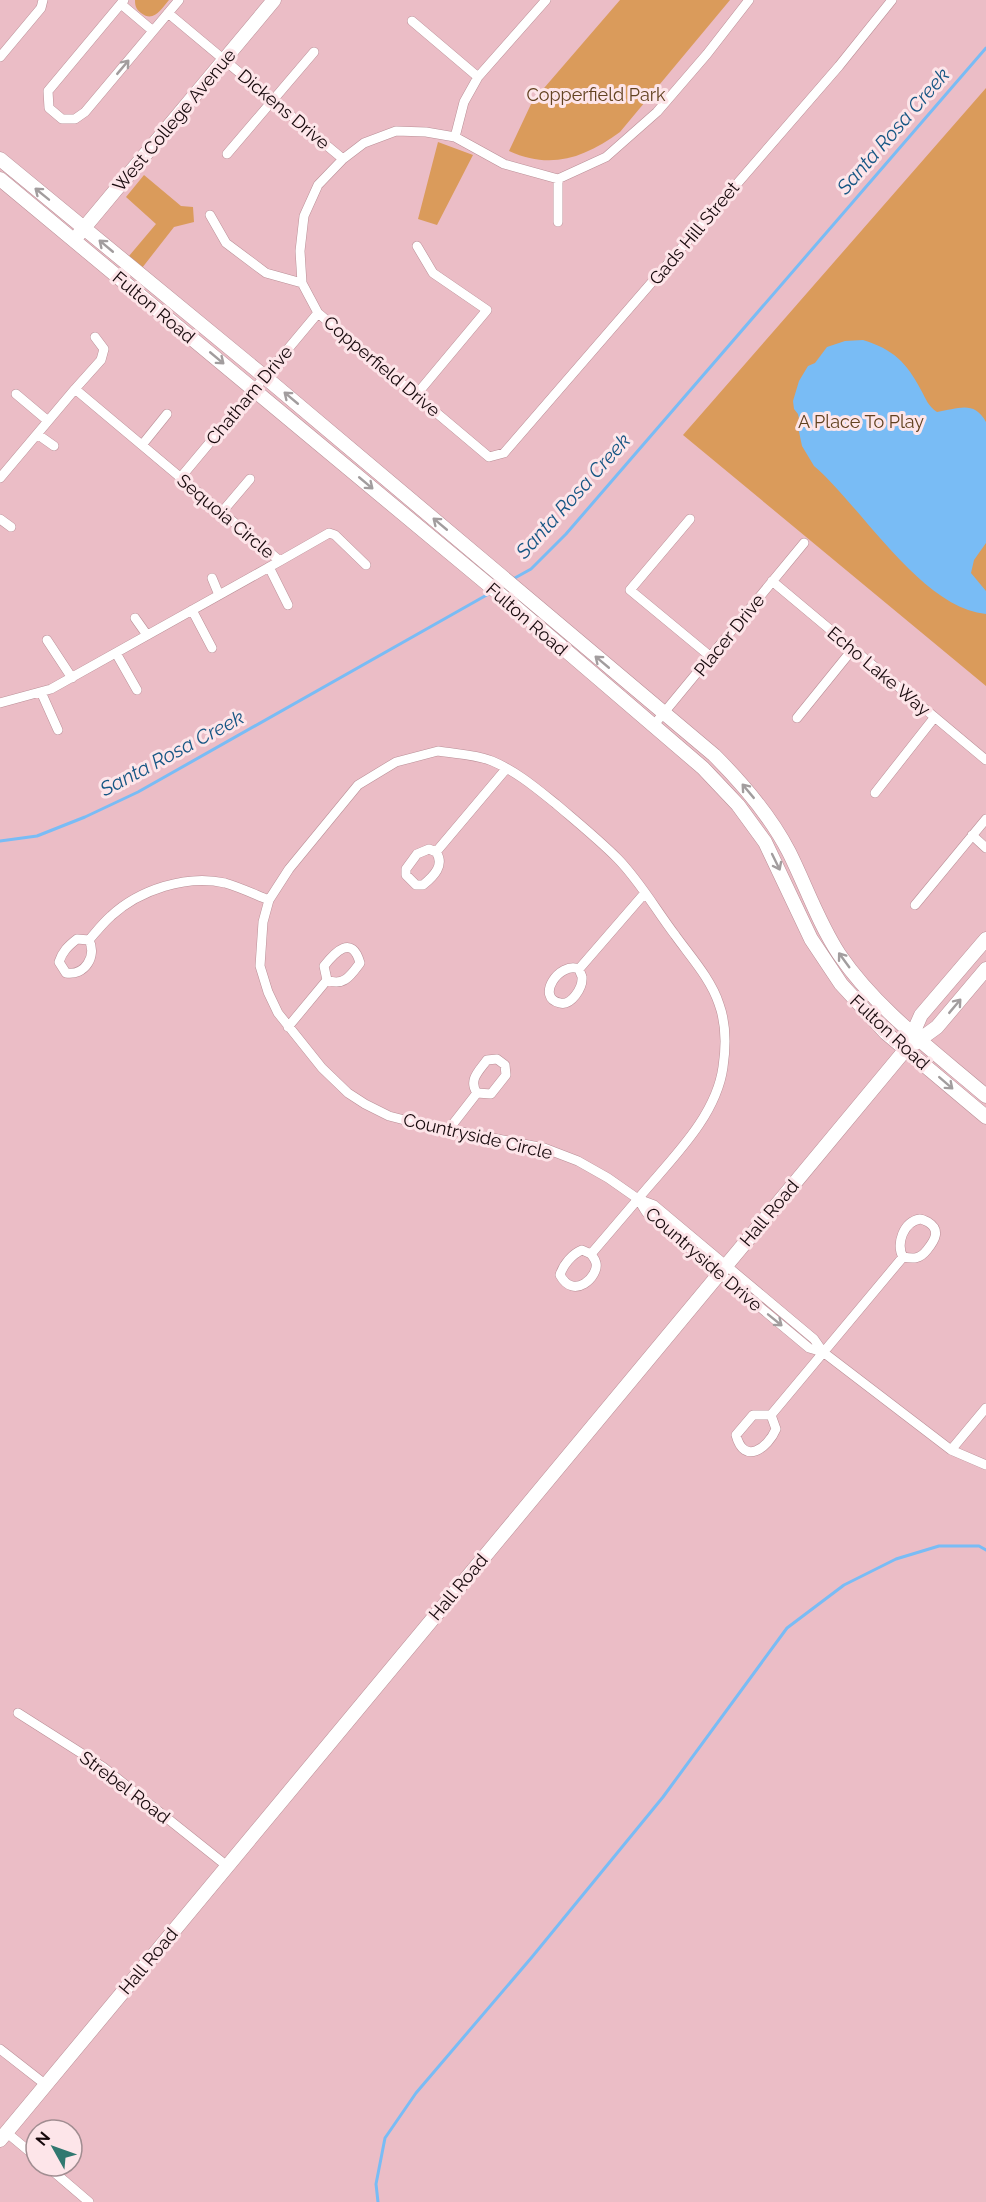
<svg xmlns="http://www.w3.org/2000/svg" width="986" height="2202" viewBox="0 0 986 2202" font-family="Raleway,sans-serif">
<rect width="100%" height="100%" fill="#ebbdc6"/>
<path fill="#da9b5b" d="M 135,0 L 169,0 C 161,9 154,23 141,13 C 136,9 135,6 135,0 Z
M 620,0 L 730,0 L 620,132 C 584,158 551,170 509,151 L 532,102 Z
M 986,88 L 986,686 L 683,435 Z
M 438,142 L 473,155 L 437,225 L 418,219 Z
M 144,175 L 181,206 L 193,207 L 194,222 L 174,227 L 142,268 L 129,256 L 156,224 L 126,197 Z"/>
<path fill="#79bcf5" d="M 863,340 C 893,349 907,363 921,390 C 926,399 928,406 937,412 C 958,409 974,400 986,422 L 986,543 L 974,560 L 971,573 L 986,591 L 986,614 C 921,608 861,506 814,466 L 802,446 L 798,427 L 800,423 L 798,414 L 794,409 L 793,401 L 799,381 L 808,366 L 815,363 L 827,347 L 845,341 Z"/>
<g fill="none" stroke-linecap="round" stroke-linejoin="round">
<path stroke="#79bcf5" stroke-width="3" d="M 513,579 L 531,569 L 566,534 L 986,48
M 0,841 L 37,836 L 85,817 L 138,792 L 492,592
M 378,2202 L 376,2184 L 385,2138 L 416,2093 L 532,1957 L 663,1797 L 787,1628 L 844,1585 L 896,1559 L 939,1546 L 979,1546 L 986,1550"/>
<defs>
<path id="street" d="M 124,0 L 48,91 L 49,108 L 62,119 L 75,119 L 85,112 L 179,0
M 749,0 L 707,54 L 657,112 L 606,157 L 558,179 L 504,164 L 455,137 L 426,132 L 396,131 L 364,143 L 343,159 L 318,185 L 304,216 L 300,251 L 302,283 L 318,313 L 489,457 L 504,453 L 839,66 L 892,0
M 121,4 L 153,31
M 168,13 L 343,159
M 412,21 L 478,77
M 0,57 L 41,8 L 43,0
M 455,137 L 464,102 L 478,77 L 546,0
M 227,154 L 314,52
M 210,215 L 226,243 L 266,273 L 302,283
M 558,222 L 558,179
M 75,389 L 101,360 L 104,349 L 95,337
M 16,394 L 48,421
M 416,395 L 487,310 L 433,273 L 417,246
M 37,434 L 54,446
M 142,445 L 167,414
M 181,477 L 318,313
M 0,478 L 75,389 L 280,561 L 51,689 L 0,703
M 222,512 L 250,479
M 0,519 L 11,527
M 690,519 L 630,590 L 711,657
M 280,561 L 329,533 L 335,535 L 366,565
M 269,567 L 288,605
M 212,578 L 219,595
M 772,581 L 986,760
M 192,610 L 212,648
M 135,618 L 147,635
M 47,640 L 72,678
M 116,653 L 137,690
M 41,692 L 58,730
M 797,718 L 852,650
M 653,726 L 804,543
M 438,751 C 456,754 475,754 492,761 C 516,771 536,788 556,804 C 577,822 598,839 617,858 C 639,880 656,910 675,935 C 690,956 711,979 719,1004 C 726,1023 726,1047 723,1067 C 716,1118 670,1160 638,1199 L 608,1178 L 578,1161 L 544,1148 L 420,1124 L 389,1116 L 365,1104 L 348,1093 L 322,1068 L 278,1013 L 268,992 L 260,966 L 263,922 L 269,900 L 289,869 L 358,785 L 396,762 Z
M 875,793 L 934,718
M 972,835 L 986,848
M 436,852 C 445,865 434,876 423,885 L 416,885 L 406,875 L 406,869 L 417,854 L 429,849 L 436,852 L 506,769
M 915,905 L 986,819
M 89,940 C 97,956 85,976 66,973 L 59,962 C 62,952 68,946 77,939 L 89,940 C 96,932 103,923 111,916 C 139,890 187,874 225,883 C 239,887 254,894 269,900
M 579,969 C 579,970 582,976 582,977 C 583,988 571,1006 560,1003 C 535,998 559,961 579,969 L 644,894
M 288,1027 L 327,980 C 344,987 351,975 360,963 C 352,934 335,952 324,966 L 327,980
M 449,1129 L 477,1093 L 491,1094 L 506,1075 L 505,1065 L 497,1059 L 487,1060 C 479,1071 468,1080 477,1093
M 638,1199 L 654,1205 L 814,1339 L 823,1352 L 951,1450 L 986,1465
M 638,1199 L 646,1212 L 809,1348 L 823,1352
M 591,1254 C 593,1257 595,1259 596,1263 C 599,1276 574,1301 560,1275 C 563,1265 572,1254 582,1250 L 591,1254 L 638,1199
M 771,1415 L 776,1429 C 768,1448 744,1466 736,1435 L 753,1415 L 771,1415 L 903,1257 C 914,1259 920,1259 927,1250 C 935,1240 941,1230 928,1222 C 926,1221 922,1219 920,1219 C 903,1222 896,1244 903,1257
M 951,1450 L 986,1408
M 18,1713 L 103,1767 L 227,1866
M 0,2049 L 46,2085
M 6,2132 L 36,2157
M 47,2166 L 89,2202"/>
<path id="secondary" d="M 0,159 L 265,377 L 714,755 C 743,784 770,815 789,852 C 806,886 818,922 839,954 C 877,1010 935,1052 986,1096
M 0,179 L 514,606 L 703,768 L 738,805 L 765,842 L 811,939 L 841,984 L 886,1033 L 986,1117
M 79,234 L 274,0
M 915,1043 L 937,1027 L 986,969
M 0,2140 L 906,1049 L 921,1015 L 986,939"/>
</defs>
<use href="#street" stroke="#ba8f97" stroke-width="10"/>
<use href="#secondary" stroke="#ba8f97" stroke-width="15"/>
<use href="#street" stroke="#fff" stroke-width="9"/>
<use href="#secondary" stroke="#fff" stroke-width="14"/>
</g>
<defs><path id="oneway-shaft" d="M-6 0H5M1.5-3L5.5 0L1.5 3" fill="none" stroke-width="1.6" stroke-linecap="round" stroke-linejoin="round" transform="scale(1.5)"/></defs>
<g stroke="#a29d9e">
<use href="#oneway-shaft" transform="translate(123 67) rotate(-50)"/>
<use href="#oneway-shaft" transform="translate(42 194) rotate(-141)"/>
<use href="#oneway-shaft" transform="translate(106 246) rotate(-140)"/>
<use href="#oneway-shaft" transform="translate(217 358) rotate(40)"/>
<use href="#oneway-shaft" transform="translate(291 398) rotate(-140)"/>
<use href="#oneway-shaft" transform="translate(366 483) rotate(40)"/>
<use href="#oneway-shaft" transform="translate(440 524) rotate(-140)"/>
<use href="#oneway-shaft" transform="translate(602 662) rotate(-140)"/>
<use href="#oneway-shaft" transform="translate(748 791) rotate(-130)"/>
<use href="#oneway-shaft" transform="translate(776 862) rotate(64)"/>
<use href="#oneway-shaft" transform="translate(844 960) rotate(-126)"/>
<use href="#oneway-shaft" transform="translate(955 1006) rotate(-50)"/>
<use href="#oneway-shaft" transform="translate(946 1083) rotate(41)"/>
<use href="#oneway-shaft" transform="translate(775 1320) rotate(39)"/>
</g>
<g text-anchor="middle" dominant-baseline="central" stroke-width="6" stroke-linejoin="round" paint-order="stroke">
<g font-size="18" fill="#624220" stroke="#fde5e9">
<text x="596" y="94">Copperfield Park</text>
<text x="861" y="421">A Place To Play</text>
</g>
<g font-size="18" fill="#17090c" stroke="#fde5e9">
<text transform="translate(284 109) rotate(40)">Dickens Drive</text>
<text transform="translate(174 120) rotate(-50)">West College Avenue</text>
<text transform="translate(694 233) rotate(-50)">Gads Hill Street</text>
<text transform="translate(154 307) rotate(40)">Fulton Road</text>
<text transform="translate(382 366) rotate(40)">Copperfield Drive</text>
<text transform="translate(249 395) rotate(-50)">Chatham Drive</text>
<text transform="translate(226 516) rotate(40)">Sequoia Circle</text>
<text transform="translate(527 619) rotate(41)">Fulton Road</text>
<text transform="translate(729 635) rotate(-51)">Placer Drive</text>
<text transform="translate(879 671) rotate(40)">Echo Lake Way</text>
<text transform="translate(890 1032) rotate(43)">Fulton Road</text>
<text transform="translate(478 1136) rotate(13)">Countryside Circle</text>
<text transform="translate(769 1213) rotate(-50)">Hall Road</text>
<text transform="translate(704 1259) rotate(41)">Countryside Drive</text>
<text transform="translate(458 1587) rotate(-50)">Hall Road</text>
<text transform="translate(125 1787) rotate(37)">Strebel Road</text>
<text transform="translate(148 1961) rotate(-50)">Hall Road</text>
</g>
<g font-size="20" font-style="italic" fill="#165684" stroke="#fde5e9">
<text transform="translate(893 131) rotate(-49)">Santa Rosa Creek</text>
<text transform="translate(573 496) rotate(-48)">Santa Rosa Creek</text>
<text transform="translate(172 753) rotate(-28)">Santa Rosa Creek</text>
</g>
</g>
<g transform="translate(54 2148) rotate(310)"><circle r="28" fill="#fde5e9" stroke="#a18d91" stroke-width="1.5"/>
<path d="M0-4.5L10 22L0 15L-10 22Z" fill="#317870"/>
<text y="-9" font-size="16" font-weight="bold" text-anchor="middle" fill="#17090c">N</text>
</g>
</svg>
